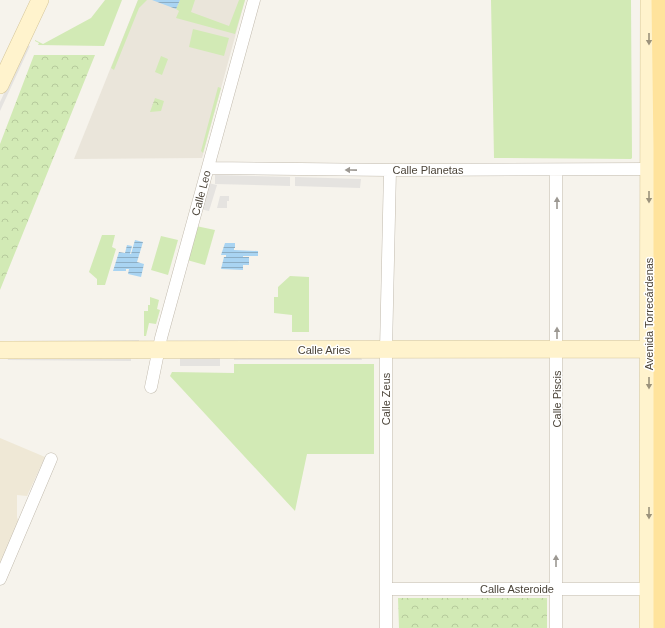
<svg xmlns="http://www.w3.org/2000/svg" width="665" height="628" viewBox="0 0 665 628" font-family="Arial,sans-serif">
<defs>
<pattern id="park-crowns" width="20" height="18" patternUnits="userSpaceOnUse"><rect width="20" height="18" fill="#d2eab5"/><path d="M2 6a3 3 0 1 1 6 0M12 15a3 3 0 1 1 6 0" fill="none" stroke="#b6ca9c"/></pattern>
<pattern id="water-rules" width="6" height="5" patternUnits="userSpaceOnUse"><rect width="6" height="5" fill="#a9d4f2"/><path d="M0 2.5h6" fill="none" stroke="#8caec5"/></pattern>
</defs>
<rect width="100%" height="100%" fill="#f6f3ec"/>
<path fill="#eae5da" d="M 138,0 L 245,0 L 202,158 L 74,159 Z"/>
<path fill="#efe8d6" d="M 0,438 L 45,457 L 27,496 L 17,495 L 17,517 L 21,529 L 0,579 Z"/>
<path fill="#d2eab5" d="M 105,0 L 122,0 L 104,46 L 38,45 L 39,43 L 35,41 L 35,40 L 43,44 L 91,18 Z
M 138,0 L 147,0 L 139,8 L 114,70 L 111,68 Z
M 180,0 L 195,0 L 191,12 L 229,26 L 239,0 L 245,0 L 235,34 L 176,18 L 179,11 L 176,9 Z
M 491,0 L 631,0 L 632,158 L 631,159 L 494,158 Z
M 193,29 L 229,38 L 224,56 L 189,47 Z
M 161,56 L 168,59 L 162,75 L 155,72 Z
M 218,87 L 221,88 L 203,153 L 201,151 Z
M 196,226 L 215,230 L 205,265 L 187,260 Z
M 102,235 L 115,235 L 112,247 L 116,249 L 105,285 L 97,285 L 97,279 L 89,272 Z
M 161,236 L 178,240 L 168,275 L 151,270 Z
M 290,276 L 309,277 L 309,332 L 292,332 L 292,315 L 274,313 L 274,297 L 278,297 L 278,287 Z
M 150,297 L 159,300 L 157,309 L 160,310 L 156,324 L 149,323 L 146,336 L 144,336 L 144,311 L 148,311 L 148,305 L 150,305 Z
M 234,364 L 374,364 L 374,454 L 307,454 L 295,511 L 170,376 L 172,372 L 234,373 Z"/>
<path fill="url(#park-crowns)" d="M 34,55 L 95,55 L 0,290 L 0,144 Z
M 155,98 L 164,101 L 161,111 L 150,112 Z
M 398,598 L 547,598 L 547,628 L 399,628 Z"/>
<path fill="#e5e3e0" d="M 27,45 L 30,46 L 0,111 L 0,102 Z
M 215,175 L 290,177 L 290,186 L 215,184 Z
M 295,177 L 361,179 L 360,188 L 295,186 Z
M 208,183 L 217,185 L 209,211 L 200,209 Z
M 220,196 L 229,196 L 229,201 L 227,201 L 227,208 L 217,208 Z
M 139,340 L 139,344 L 15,344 L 15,341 Z
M 7,356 L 131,356 L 131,361 L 8,360 Z
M 180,357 L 220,357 L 220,366 L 180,366 Z
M 234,357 L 361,357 L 362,360 L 234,360 Z"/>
<path fill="url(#water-rules)" d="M 152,0 L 180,0 L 176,9 Z
M 135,240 L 143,242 L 137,262 L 144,264 L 141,277 L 128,274 L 129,269 L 126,269 L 126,271 L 113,271 L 119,252 L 125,253 L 127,245 L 132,246 L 130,254 L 131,254 Z
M 225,243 L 235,243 L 235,248 L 234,248 L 234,250 L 258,251 L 258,256 L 243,256 L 243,257 L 249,257 L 249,265 L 243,265 L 243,270 L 221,269 L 224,257 L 226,257 L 226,255 L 221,255 Z"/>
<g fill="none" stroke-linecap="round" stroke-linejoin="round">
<defs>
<path id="street" d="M 208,168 L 390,170 L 649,169
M 151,387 L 161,338 L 254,0
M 0,579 L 51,459
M 386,589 L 648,589
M 386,628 L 386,350 L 390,170
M 556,628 L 556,170"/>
<path id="secondary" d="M 0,85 L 40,0
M 0,350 L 649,349
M 648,628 L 649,0"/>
<path id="primary" d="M 661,0 L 663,148 L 663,628"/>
</defs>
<use href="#street" stroke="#c2bbae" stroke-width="13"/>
<use href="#secondary" stroke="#d6c79b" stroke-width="18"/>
<use href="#primary" stroke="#e6c16a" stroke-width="20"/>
<use href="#street" stroke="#fff" stroke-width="12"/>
<use href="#secondary" stroke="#fff3cd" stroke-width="17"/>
<use href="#primary" stroke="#ffe39c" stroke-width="19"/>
</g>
<defs><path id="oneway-solid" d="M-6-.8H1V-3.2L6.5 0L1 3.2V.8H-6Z"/></defs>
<g fill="#9c937c">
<use href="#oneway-solid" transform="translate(649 39) rotate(90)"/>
<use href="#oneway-solid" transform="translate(649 197) rotate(90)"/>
<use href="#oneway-solid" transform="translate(649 383) rotate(90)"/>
<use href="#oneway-solid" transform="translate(649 513) rotate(90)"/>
</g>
<g fill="#9c9892">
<use href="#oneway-solid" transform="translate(351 170) rotate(-179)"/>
<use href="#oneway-solid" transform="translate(557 203) rotate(-90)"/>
<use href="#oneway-solid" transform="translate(557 333) rotate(-90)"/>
<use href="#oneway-solid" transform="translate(556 561) rotate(-90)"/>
</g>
<g text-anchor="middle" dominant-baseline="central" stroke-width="3" stroke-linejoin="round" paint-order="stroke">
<g font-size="11" fill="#4b4439" stroke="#fff">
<text x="428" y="170">Calle Planetas</text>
<text transform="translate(201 193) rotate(-75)">Calle Leo</text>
<text transform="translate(649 314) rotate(-90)">Avenida Torrecárdenas</text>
<text x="324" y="350">Calle Aries</text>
<text transform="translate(386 399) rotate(-90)">Calle Zeus</text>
<text transform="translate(557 399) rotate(-90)">Calle Piscis</text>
<text x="517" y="589">Calle Asteroide</text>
</g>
</g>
</svg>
